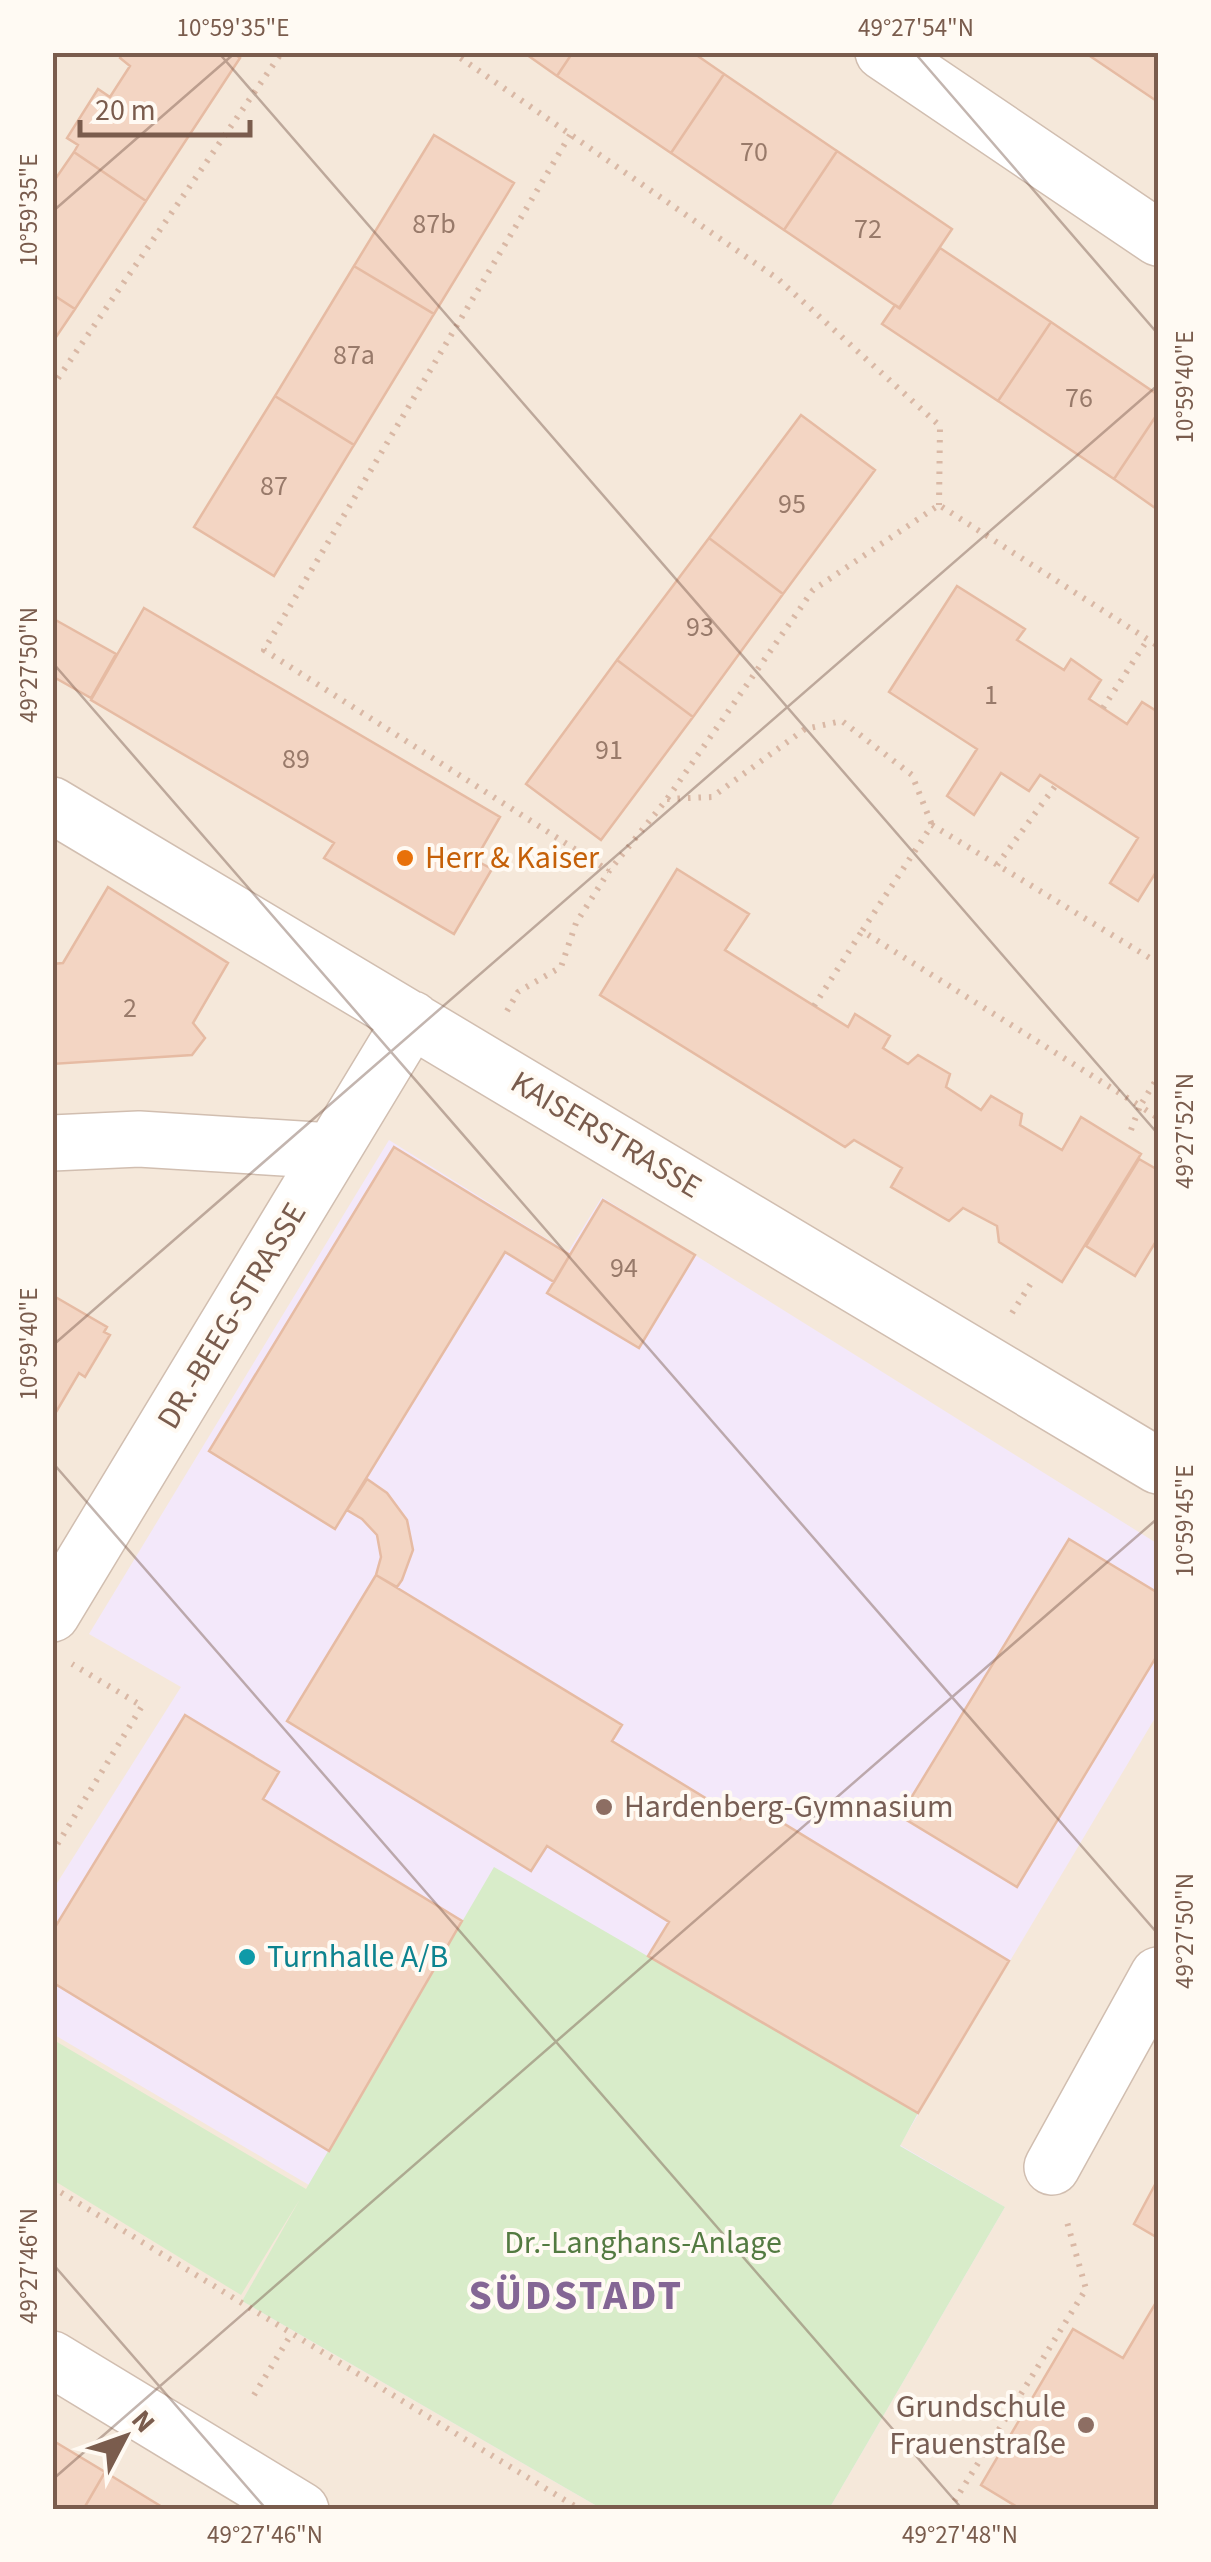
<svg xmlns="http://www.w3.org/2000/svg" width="1211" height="2562" viewBox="0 0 1211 2562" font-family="'Source Sans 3',sans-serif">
<rect width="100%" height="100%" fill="#fdf6ec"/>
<path fill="#f5e8da" d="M 52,53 L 1158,53 L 1158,2509 L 53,2509 Z"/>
<path fill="#f3e8fa" d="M 389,1140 L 568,1252 L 602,1197 L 1158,1544 L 1158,1713 L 900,2145 L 1005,2207 L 829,2509 L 602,2509 L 242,2301 L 309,2185 L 53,2034 L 52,1891 L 181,1687 L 89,1634 Z"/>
<path fill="#d8ecc9" d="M 494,1867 L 918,2113 L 900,2146 L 1005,2207 L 829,2509 L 602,2509 L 242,2301 L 300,2199 L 241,2295 L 53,2180 L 52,2039 L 306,2189 Z"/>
<path fill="#f3d5c3" stroke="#e6bba3" stroke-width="2.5" d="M 123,52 L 232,52 L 240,58 L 146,201 L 74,152 L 78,145 L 67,138 L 98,89 L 110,97 L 130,66 L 120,58 Z
M 523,52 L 573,52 L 557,76 Z
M 573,52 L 692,52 L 724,74 L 671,153 L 557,76 Z
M 1084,52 L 1158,52 L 1158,102 Z
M 724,74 L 837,151 L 784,230 L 671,153 Z
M 434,135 L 514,183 L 434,314 L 354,266 Z
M 837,151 L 952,229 L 899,308 L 784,230 Z
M 74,152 L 146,201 L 75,309 L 52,294 L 52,180 L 54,181 Z
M 940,248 L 1051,322 L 998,401 L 882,324 L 895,305 L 900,308 Z
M 354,266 L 434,314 L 354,445 L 275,396 Z
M 52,294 L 75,309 L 52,343 Z
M 1051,322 L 1158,395 L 1158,413 L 1114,479 L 998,401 Z
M 275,396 L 354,445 L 274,576 L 194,527 Z
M 1158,413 L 1158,510 L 1114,479 Z
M 801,415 L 875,470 L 783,594 L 709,538 Z
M 709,538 L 783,594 L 693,717 L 617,660 Z
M 957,586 L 1025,629 L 1017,640 L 1064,670 L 1071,659 L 1101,680 L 1089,699 L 1127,724 L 1142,702 L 1158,712 L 1158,869 L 1138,901 L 1110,883 L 1138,838 L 1040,775 L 1029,791 L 1001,773 L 974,815 L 947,796 L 977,749 L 889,692 Z
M 144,608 L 500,817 L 475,860 L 492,869 L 454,934 L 324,858 L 334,843 L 91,700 Z
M 52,618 L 116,654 L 91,698 L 52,676 Z
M 617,660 L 693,717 L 601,840 L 526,784 Z
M 677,869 L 749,914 L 725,950 L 848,1027 L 855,1014 L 890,1036 L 883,1048 L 908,1064 L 918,1055 L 950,1074 L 946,1087 L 981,1110 L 991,1096 L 1022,1114 L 1020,1125 L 1062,1150 L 1081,1117 L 1141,1154 L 1062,1282 L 999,1242 L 997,1226 L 963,1208 L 949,1221 L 891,1187 L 902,1168 L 854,1140 L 845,1147 L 600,995 Z
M 108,887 L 228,963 L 193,1023 L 205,1038 L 192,1055 L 52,1064 L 52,964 L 63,963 Z
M 394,1147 L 570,1255 L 554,1282 L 505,1252 L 335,1529 L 209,1451 Z
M 1139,1159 L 1158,1170 L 1158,1238 L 1135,1276 L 1086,1246 Z
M 603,1200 L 695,1255 L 639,1348 L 547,1293 Z
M 52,1295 L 107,1327 L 104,1332 L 110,1335 L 85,1377 L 79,1373 L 52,1419 Z
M 367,1479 L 387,1493 L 407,1520 L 413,1550 L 402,1580 L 397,1587 L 376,1575 L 381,1557 L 377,1535 L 362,1519 L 347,1510 Z
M 1069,1539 L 1158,1593 L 1158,1654 L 1017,1887 L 900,1816 Z
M 376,1575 L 622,1725 L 612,1741 L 740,1819 L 750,1803 L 1009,1961 L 918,2113 L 648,1956 L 669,1922 L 547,1846 L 531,1871 L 287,1721 Z
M 185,1715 L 279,1772 L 263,1799 L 462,1921 L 329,2151 L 52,1982 L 52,1932 Z
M 1158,2179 L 1158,2238 L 1134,2224 Z
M 1158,2299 L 1158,2510 L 1022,2510 L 981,2485 L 1073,2329 L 1123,2358 Z
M 52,2440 L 105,2472 L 83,2510 L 52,2510 Z
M 105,2472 L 167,2510 L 83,2510 Z"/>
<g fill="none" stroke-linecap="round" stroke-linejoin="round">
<defs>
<path id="minor" d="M 883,52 L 1158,238
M 52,805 L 1158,1466
M 52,1143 L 139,1139 L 332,1151
M 52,1614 L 412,1019
M 1052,2167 L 1158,1975
M 52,2359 L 301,2510"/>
</defs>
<use href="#minor" stroke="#d1beb0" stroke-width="58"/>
<path stroke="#d9b8a5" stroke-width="6" stroke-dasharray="2.5 8" stroke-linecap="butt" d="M 452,52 L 778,279 L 940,426 L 939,505
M 570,135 L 264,650 L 609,871
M 52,387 L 282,52
M 1103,708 L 1148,639
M 667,799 L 712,797 L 805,729 L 842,721 L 912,775 L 932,825
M 997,865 L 1056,785
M 1158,963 L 932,825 L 862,931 L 1140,1106 L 1158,1077
M 814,1006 L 862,931
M 507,1011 L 518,992 L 561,967 L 576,923 L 609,871 L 667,799 L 813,590 L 939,505 L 1158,646
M 1131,1130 L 1140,1106 L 1158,1118
M 1012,1313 L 1033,1280
M 52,1853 L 142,1706 L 72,1664
M 52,2187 L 581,2510
M 254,2395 L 292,2333
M 949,2510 L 1086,2289 L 1067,2222"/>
<use href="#minor" stroke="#fff" stroke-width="55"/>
</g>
<path fill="none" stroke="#7a5c4d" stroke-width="2.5" stroke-opacity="0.45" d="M 218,52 L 1158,1134M 914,52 L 1158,334M 52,212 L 236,52M 52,662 L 1158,1934M 52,1346 L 1158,385M 52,1462 L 963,2510M 52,2263 L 267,2510M 52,2480 L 1158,1518"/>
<circle fill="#e8710a" stroke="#fffaf3" stroke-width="4" cx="405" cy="858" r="10"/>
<g fill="#8d6e63" stroke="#fffaf3" stroke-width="4">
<circle cx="604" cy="1807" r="10"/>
<circle cx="1086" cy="2425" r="10"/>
</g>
<circle fill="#0f9aa8" stroke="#fffaf3" stroke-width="4" cx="247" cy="1957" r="10"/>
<g text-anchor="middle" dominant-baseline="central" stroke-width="8" stroke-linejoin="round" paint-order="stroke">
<g font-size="28" fill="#987a6a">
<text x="754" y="152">70</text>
<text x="434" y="224">87b</text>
<text x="868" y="229">72</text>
<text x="354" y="355">87a</text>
<text x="1079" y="398">76</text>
<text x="274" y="486">87</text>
<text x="792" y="504">95</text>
<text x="700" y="627">93</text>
<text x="991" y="695">1</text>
<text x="609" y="750">91</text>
<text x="296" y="759">89</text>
<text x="130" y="1008">2</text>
<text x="624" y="1268">94</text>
</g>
<g font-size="32" fill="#c56008" stroke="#fffaf3" text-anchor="start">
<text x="425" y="858">Herr &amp; Kaiser</text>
</g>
<g font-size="32" fill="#7a5c4d" stroke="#fffaf3">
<text transform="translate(606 1135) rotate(31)">KAISERSTRASSE</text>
<text transform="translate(232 1316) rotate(-59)">DR.-BEEG-STRASSE</text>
</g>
<g font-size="32" fill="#785e54" stroke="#fffaf3" text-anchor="start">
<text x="624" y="1807">Hardenberg-Gymnasium</text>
<text x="1066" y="2407" text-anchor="end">Grundschule<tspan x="1066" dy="37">Frauenstraße</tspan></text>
</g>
<g font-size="32" fill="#0d838f" stroke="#fffaf3" text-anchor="start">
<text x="267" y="1957">Turnhalle A/B</text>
</g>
<g font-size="32" fill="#537a41" stroke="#fffaf3">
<text x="643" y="2243">Dr.-Langhans-Anlage</text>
</g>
<g font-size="42" font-weight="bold" letter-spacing="2.5" fill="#846695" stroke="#fffaf3">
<text x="576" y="2296">SÜDSTADT</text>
</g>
</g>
<rect width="1211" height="2562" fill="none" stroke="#fffaf3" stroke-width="110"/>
<g transform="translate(125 2437) rotate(49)" stroke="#fffaf3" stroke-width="8" paint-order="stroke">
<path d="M0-8L18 38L0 25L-18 38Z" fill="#7a5c4d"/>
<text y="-15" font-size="28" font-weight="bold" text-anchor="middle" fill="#7a5c4d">N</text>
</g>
<path d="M80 120v15h170v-15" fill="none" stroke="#7a5c4d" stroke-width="5"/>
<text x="95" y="120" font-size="30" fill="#7a5c4d" stroke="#fffaf3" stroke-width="8" paint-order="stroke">20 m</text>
<rect x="55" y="55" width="1101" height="2452" fill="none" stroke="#7a5c4d" stroke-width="4"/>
<g font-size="25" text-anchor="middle" fill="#7a5c4d">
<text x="233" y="36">10°59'35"E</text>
<text x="916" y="36">49°27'54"N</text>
<text transform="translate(28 210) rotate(-90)" y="9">10°59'35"E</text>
<text transform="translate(1184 387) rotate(-90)" y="9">10°59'40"E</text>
<text transform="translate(28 665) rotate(-90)" y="9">49°27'50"N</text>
<text transform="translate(1184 1131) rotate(-90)" y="9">49°27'52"N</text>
<text transform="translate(28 1344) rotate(-90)" y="9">10°59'40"E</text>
<text transform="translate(1184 1521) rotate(-90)" y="9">10°59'45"E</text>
<text transform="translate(1184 1931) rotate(-90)" y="9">49°27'50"N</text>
<text transform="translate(28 2266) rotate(-90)" y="9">49°27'46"N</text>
<text x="265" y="2543">49°27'46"N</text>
<text x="960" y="2543">49°27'48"N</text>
</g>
</svg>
